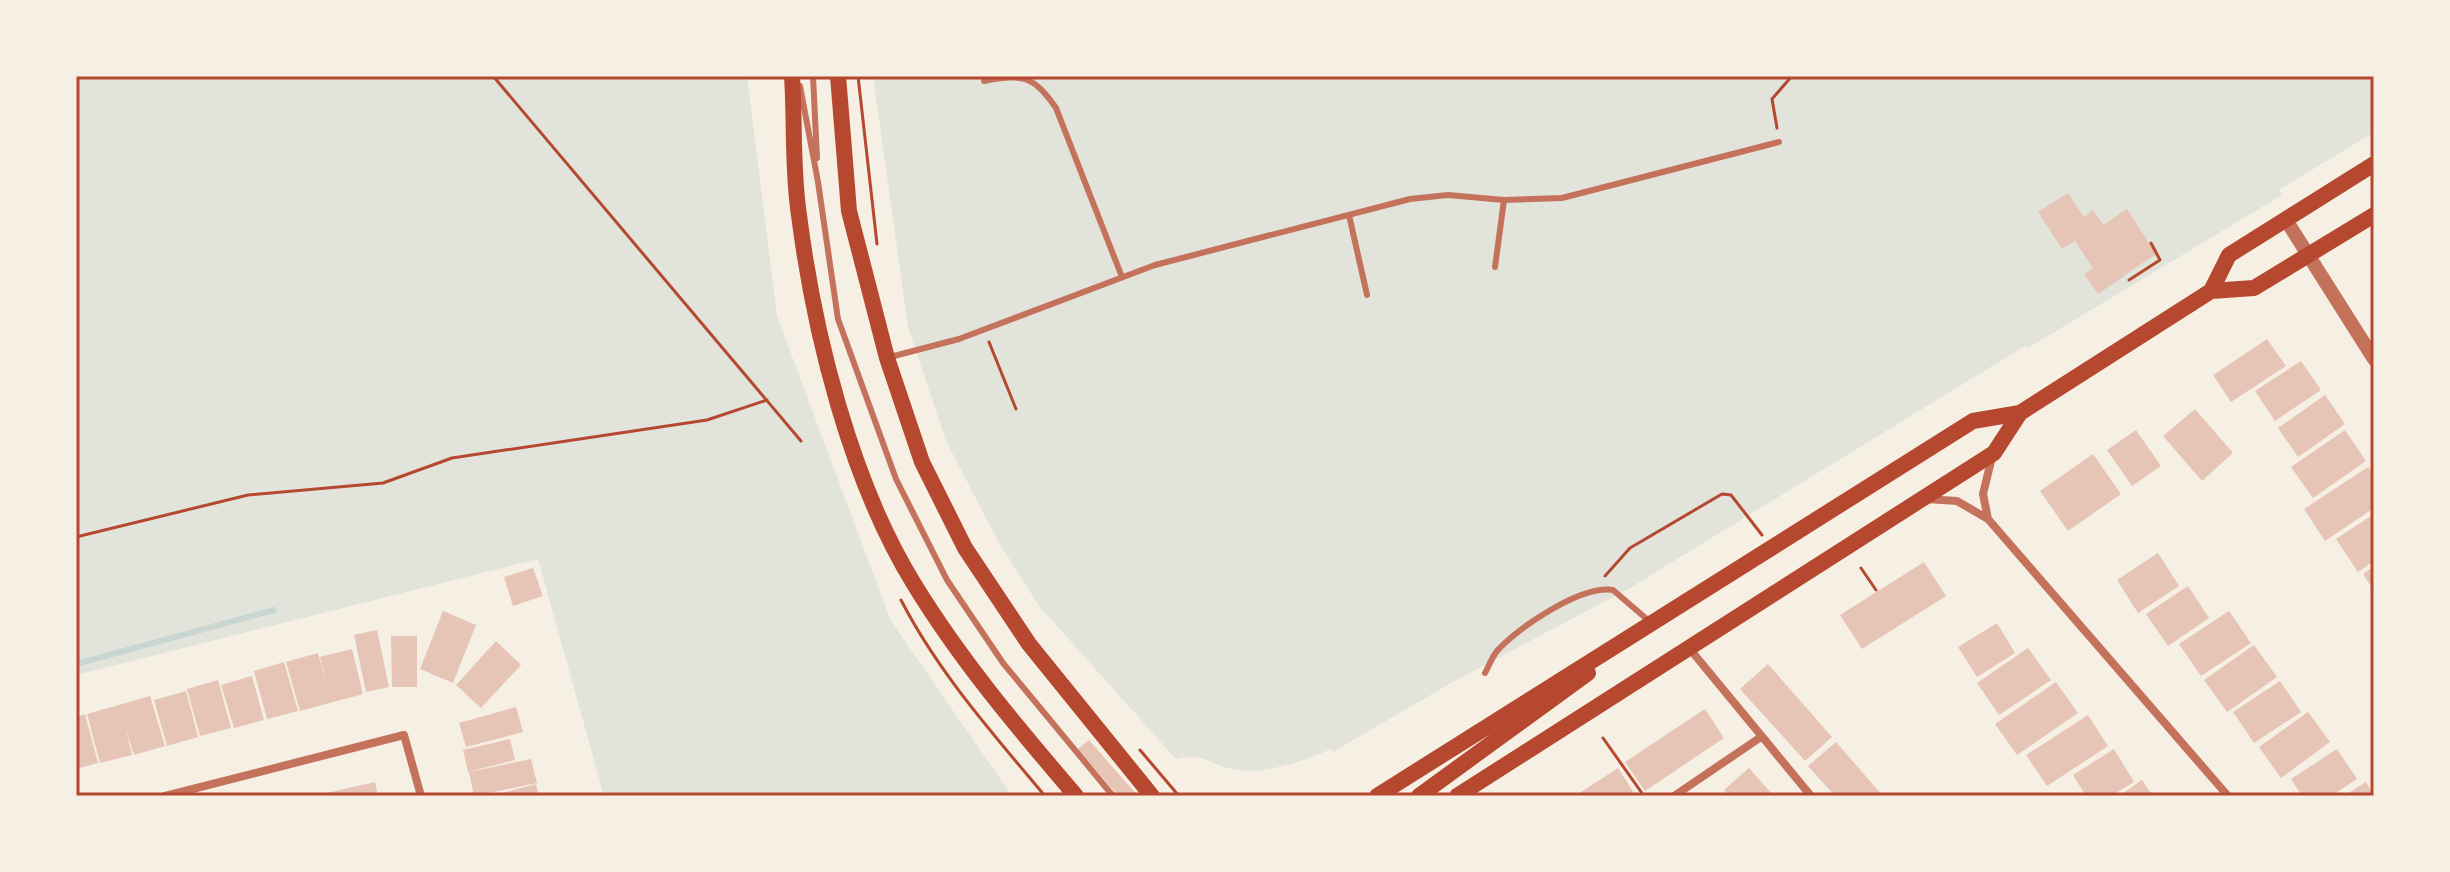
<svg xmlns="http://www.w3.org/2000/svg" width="2450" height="872" viewBox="0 0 2450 872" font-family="'Nunito Sans',sans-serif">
<rect width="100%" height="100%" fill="#f6efe4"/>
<path fill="#e2e4dc" d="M 76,76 L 747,76 L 777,316 L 891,621 L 1012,796 L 604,796 L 538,559 L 76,675 Z
M 873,76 L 2374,76 L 2374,132 L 2279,190 L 2282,195 L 2028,348 L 2025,346 L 1630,588 L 1451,683 L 1333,752 L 1331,749 C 1304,761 1262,776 1231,769 C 1209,764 1201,752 1176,759 L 1039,606 L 998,541 L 946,441 L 908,327 Z"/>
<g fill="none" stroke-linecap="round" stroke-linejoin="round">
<path stroke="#c9d6d2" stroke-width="6" d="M 76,664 L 274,610"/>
</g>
<path fill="#e6c5b7" d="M 2068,193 L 2084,217 L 2093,210 L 2103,225 L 2127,209 L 2156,254 L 2098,294 L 2084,274 L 2093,268 L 2075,241 L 2062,249 L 2038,212 Z
M 2267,339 L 2286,366 L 2231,402 L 2213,375 Z
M 2301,361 L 2321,390 L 2275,421 L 2255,391 Z
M 2325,395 L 2345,424 L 2298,457 L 2278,428 Z
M 2195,409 L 2233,453 L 2202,481 L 2163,436 Z
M 2136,430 L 2161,466 L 2132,486 L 2107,450 Z
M 2345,430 L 2366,461 L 2313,498 L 2291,467 Z
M 2093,454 L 2121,494 L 2068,531 L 2040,491 Z
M 2368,467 L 2374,475 L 2374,508 L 2325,541 L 2304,509 Z
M 2374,514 L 2374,561 L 2358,572 L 2336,539 Z
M 2158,553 L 2179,586 L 2138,613 L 2117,580 Z
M 1924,562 L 1946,596 L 1862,649 L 1840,615 Z
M 2374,566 L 2374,591 L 2363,574 Z
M 533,568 L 543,596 L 513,606 L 504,577 Z
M 2188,586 L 2209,618 L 2168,646 L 2146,614 Z
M 443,611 L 476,625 L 453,683 L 420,669 Z
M 2229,611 L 2251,643 L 2201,676 L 2179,644 Z
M 1997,623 L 2015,653 L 1977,677 L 1958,647 Z
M 377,630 L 389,687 L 366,692 L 354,635 Z
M 391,636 L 417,636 L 417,687 L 392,687 Z
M 496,641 L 521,665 L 481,708 L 456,685 Z
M 2254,645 L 2277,677 L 2227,712 L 2204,680 Z
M 2028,648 L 2051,680 L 1999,715 L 1977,683 Z
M 352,649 L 363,694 L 300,711 L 286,662 L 318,653 L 327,685 L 320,657 Z
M 284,662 L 298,711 L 267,719 L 254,671 Z
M 1768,664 L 1832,737 L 1805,761 L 1740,689 Z
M 252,676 L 264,720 L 234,728 L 221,685 Z
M 218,680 L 231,728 L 200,736 L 187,689 Z
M 2280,681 L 2301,712 L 2254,743 L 2233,712 Z
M 2056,682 L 2078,713 L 2017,755 L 1995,724 Z
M 186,691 L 198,737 L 167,746 L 154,700 Z
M 150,696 L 165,746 L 134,755 L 126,730 L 132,755 L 100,763 L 87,714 Z
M 516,707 L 523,732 L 466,747 L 459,723 Z
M 1705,709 L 1724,738 L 1645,791 L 1625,762 Z
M 2308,712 L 2330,742 L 2281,778 L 2259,747 Z
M 85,714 L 98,763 L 76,769 L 76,717 Z
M 2088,715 L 2108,746 L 2047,786 L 2026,755 Z
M 510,739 L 515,760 L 468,772 L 463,750 Z
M 1089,740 L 1138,796 L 1118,796 L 1078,749 Z
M 1836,742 L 1883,796 L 1835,796 L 1808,766 Z
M 2114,749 L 2134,782 L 2111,796 L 2086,796 L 2073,775 Z
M 2337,749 L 2357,779 L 2331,796 L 2302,796 L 2291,779 Z
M 531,759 L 537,783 L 474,796 L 469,772 Z
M 1618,768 L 1636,796 L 1575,796 Z
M 1749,768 L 1774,796 L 1728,796 L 1724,790 Z
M 2142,780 L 2153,796 L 2119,796 Z
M 375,782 L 378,796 L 328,796 L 327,793 Z
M 2366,782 L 2374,796 L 2344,796 Z
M 536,784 L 539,796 L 496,796 L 495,795 Z"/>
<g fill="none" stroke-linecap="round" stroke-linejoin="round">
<path stroke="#b5482f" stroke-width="3" d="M 493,76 L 801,441
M 858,76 L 877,244
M 1777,128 L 1772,99 L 1792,76
M 2129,280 L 2160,260 L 2151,243
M 989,342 L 1016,409
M 76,537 L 248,495 L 383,483 L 452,458 L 707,420 L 767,400
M 1861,568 L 1876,590
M 1605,576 L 1630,548 L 1722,494 L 1731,495 L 1762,535
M 901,600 C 938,672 993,734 1045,796
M 1603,738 L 1644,796
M 1140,750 L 1179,796"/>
<path stroke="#c5725c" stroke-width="6" d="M 813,76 L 817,158
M 984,81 C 1023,74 1033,75 1056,108 L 1122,277
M 800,86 L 818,182 L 838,319 L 896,479 L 947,580 L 1003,663 L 1113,796
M 1349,215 L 1367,295
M 1495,267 L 1504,200
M 890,357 L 959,339 L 1155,265 L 1410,199 L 1448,195 L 1504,200 L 1562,198 L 1779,142
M 1485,673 C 1489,666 1492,657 1497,651 C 1517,628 1581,585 1613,590 L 1649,621"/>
<path stroke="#c5725c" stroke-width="8" d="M 1926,499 L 1957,501 L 1988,519 L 2228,796
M 1988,519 L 1983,494 L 1992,457
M 1689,648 L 1811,796
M 165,796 L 404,735 L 421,796
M 1674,796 L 1761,737"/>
<path stroke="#c5725c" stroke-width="14" d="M 2286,220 L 2374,359"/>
<path stroke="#b5482f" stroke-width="16" d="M 792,76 C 795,122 792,170 799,215 C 814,334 851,482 914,584 C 961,661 1018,728 1076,796
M 838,76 L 849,211 L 887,358 L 922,462 L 965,548 L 1029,644 L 1152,796
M 2211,291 L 2229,255 L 2374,164
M 1377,796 L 1973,421 L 2020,413 L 2211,291 L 2254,288 L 2374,215
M 1419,796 L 1588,673
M 1457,796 L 1994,453 L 2020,413"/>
</g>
<rect width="2450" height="872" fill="none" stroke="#f6efe4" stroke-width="156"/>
<rect x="78" y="78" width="2294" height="716" fill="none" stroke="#b5482f" stroke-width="3"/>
</svg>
